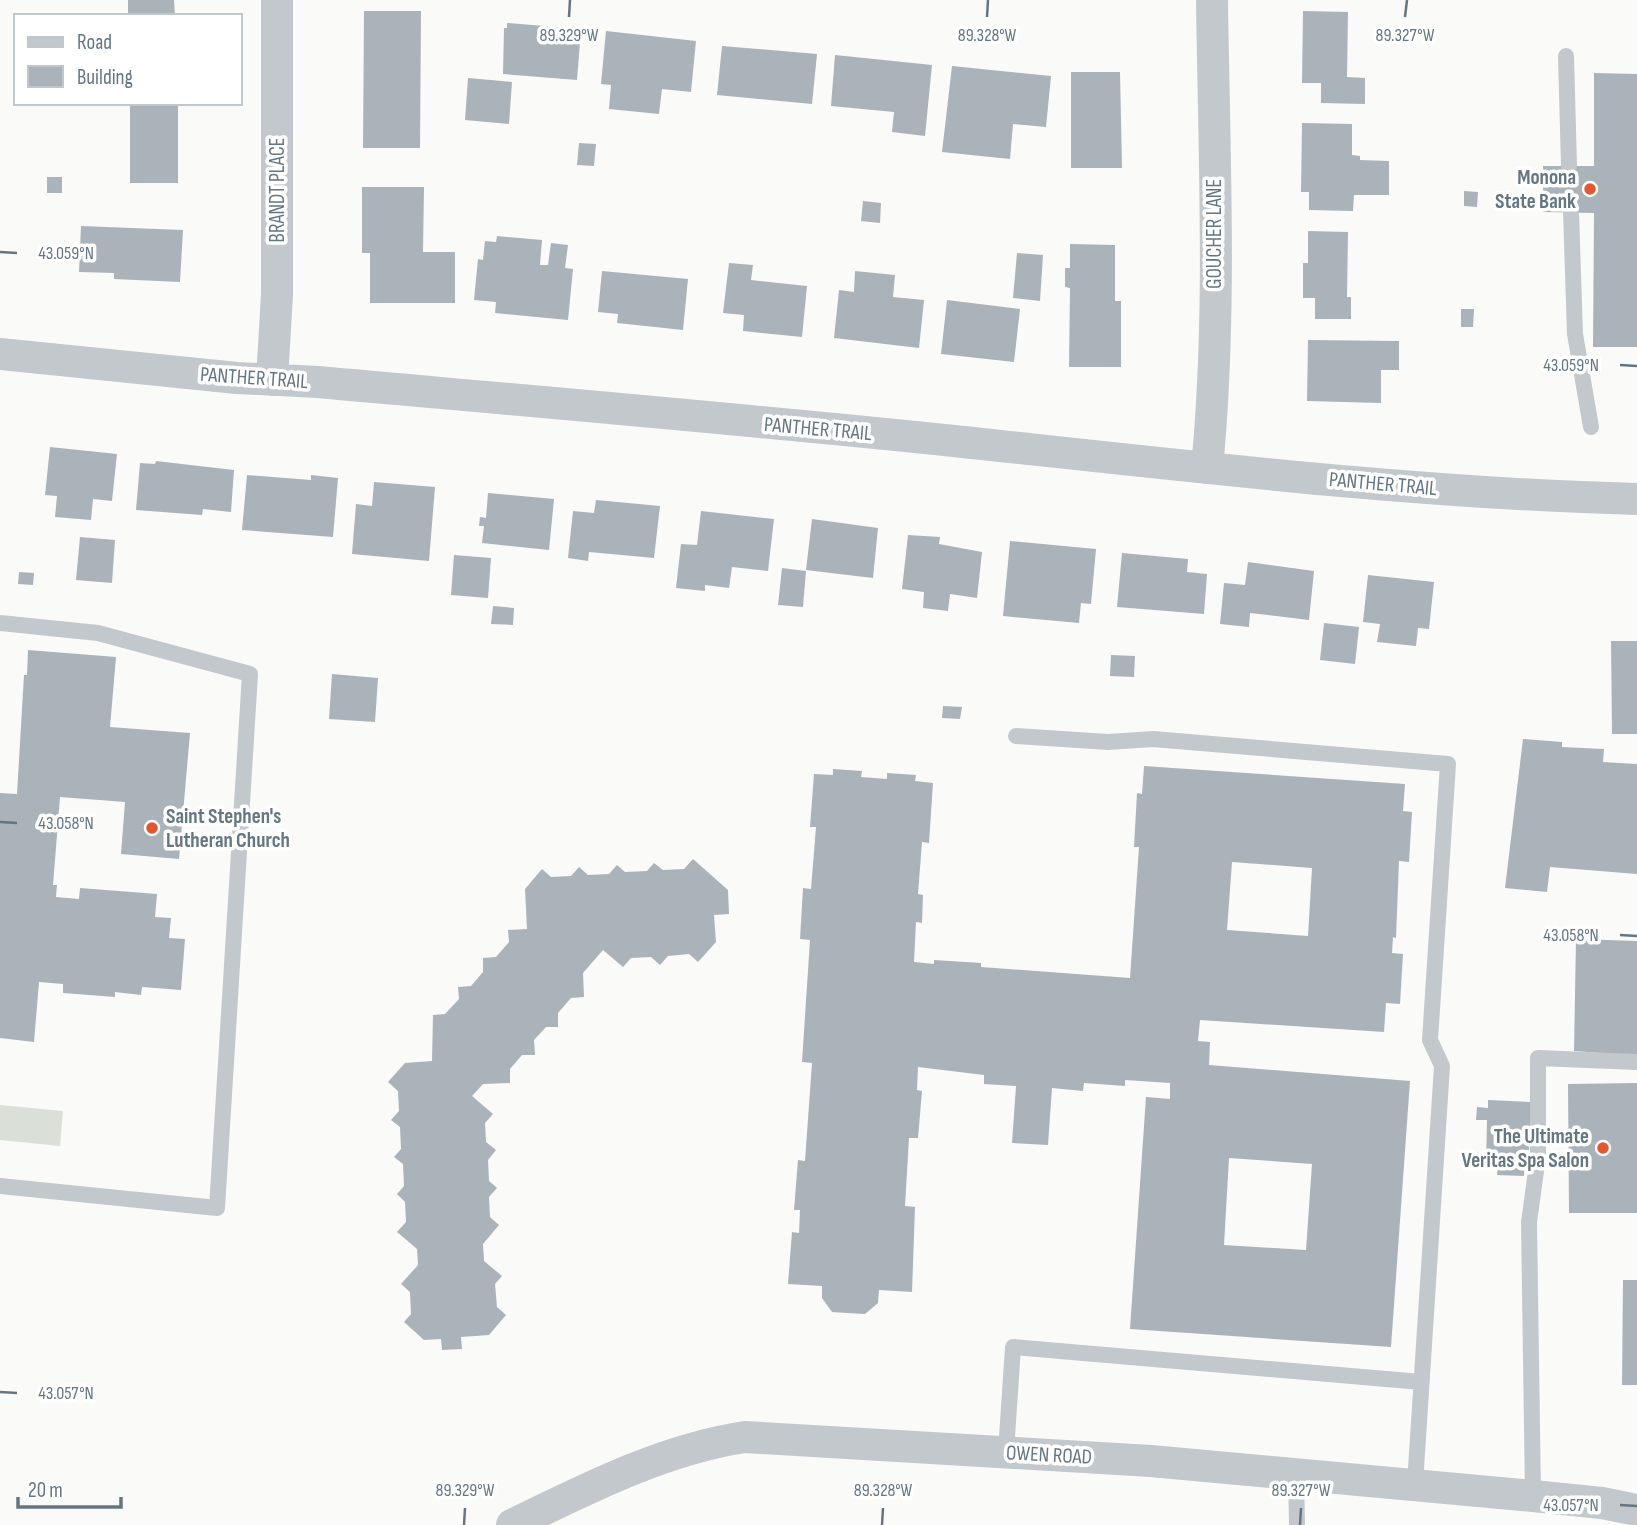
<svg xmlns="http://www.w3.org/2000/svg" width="1637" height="1525" viewBox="0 0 1637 1525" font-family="'Sofia Sans Condensed',sans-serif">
<rect width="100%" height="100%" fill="#fafaf8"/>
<path fill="#dadfd7" d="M 0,1105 L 63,1111 L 60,1146 L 0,1140 Z"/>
<path fill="#aab3b9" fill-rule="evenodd" d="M 128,0 L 174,0 L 175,16 L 128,16 Z
M 364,11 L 421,11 L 420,148 L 363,148 Z
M 1303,11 L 1348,12 L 1347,77 L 1365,78 L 1365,104 L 1321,103 L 1321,83 L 1302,83 Z
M 507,23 L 581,29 L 577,80 L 503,74 L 504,28 L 507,28 Z
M 606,31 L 696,41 L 691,92 L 662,89 L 659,114 L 609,109 L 611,85 L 601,84 Z
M 722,46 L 817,54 L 812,104 L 717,95 Z
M 835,55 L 932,65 L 925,136 L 892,132 L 894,112 L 831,106 Z
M 952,66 L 1051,76 L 1046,127 L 1013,124 L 1010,159 L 942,152 Z
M 1071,72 L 1120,72 L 1122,168 L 1071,168 Z
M 1594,73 L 1637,74 L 1637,347 L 1593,347 L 1594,213 L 1543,212 L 1543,166 L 1594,166 Z
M 468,78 L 512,82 L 509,124 L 465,120 Z
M 130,103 L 178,103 L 178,183 L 130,183 Z
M 1302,123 L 1352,124 L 1352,155 L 1360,156 L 1360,160 L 1389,161 L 1389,195 L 1354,195 L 1353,211 L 1309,210 L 1309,192 L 1301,192 Z
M 579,143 L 596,144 L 594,166 L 577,165 Z
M 47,177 L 62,177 L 62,193 L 47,193 Z
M 362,187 L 424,187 L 423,252 L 455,252 L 455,303 L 370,303 L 370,253 L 362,253 Z
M 1464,191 L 1478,192 L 1477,207 L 1464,206 Z
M 863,201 L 881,203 L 880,223 L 861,221 Z
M 81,226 L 183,230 L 180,282 L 114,279 L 114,273 L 79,272 Z
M 1308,231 L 1348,232 L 1347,297 L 1351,297 L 1351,319 L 1315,319 L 1315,298 L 1303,298 L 1303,263 L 1308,263 Z
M 497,236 L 542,240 L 540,265 L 548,265 L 551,243 L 568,245 L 565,268 L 573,269 L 568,320 L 495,313 L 496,302 L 474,300 L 478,259 L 483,260 L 485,241 L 496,242 Z
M 1070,244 L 1115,245 L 1115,301 L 1121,301 L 1121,367 L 1069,367 L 1070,288 L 1065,287 L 1065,268 L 1070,268 Z
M 1017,253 L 1043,255 L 1040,301 L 1013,298 Z
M 729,263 L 753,265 L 751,280 L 807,286 L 802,337 L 743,331 L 744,315 L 723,313 Z
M 602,271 L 688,279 L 683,330 L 617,323 L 618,314 L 598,312 Z
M 855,271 L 895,275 L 893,297 L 924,300 L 919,348 L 834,338 L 839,290 L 854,292 Z
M 947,300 L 1020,309 L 1014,362 L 941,354 Z
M 1461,309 L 1474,309 L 1473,327 L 1461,327 Z
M 1308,340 L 1399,341 L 1399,370 L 1381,370 L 1381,403 L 1307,401 Z
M 50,447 L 117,454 L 112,501 L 93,499 L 91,520 L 55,517 L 57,496 L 45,495 Z
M 156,461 L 234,470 L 231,512 L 203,509 L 202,515 L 136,510 L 140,463 L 155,464 Z
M 247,475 L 311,480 L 311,475 L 338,478 L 333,537 L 242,530 Z
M 374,482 L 435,487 L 429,561 L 352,554 L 356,504 L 372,506 Z
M 488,493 L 554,499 L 549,550 L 482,543 L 484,526 L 479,526 L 480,517 L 486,518 Z
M 596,500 L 660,506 L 654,558 L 589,552 L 588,561 L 568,558 L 573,511 L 594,513 Z
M 701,511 L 774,519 L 768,571 L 732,567 L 729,588 L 705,585 L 705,591 L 676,588 L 681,544 L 697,545 Z
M 812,519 L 878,528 L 873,578 L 806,570 Z
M 908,535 L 940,537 L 939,544 L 982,552 L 977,598 L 950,594 L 948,611 L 923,608 L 924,592 L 902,589 Z
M 80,537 L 115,540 L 112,583 L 76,580 Z
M 1010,541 L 1096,549 L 1091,604 L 1081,603 L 1079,623 L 1003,616 Z
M 1122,553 L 1188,559 L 1187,572 L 1207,574 L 1204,614 L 1117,607 Z
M 454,555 L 491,558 L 488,598 L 451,595 Z
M 1248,562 L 1314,571 L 1309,620 L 1250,613 L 1249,627 L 1220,624 L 1224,583 L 1245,585 Z
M 782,568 L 806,571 L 803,607 L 778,605 Z
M 19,572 L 34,573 L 33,585 L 18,584 Z
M 1368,575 L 1434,582 L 1429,629 L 1418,628 L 1416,646 L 1377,642 L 1380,624 L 1363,622 Z
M 493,606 L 514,608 L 513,625 L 491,624 Z
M 1324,623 L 1359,627 L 1355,664 L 1320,660 Z
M 1611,641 L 1637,641 L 1637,734 L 1612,734 Z
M 28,650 L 116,657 L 110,727 L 190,733 L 179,859 L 121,854 L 125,802 L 60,797 L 53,885 L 57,885 L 56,897 L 79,899 L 80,888 L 157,894 L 155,917 L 171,918 L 169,938 L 185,939 L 181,990 L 142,987 L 141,995 L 115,992 L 115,997 L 63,993 L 63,984 L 39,982 L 34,1042 L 0,1038 L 0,793 L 17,794 L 24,675 L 27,675 Z
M 1111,655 L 1135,656 L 1134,677 L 1110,676 Z
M 332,674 L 378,678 L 375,722 L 329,719 Z
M 943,706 L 962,707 L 960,719 L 942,718 Z
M 1523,739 L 1562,742 L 1562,747 L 1604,749 L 1603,762 L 1637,764 L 1637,874 L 1550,867 L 1547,892 L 1505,888 Z
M 1144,766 L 1405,784 L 1403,811 L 1412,812 L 1409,862 L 1399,861 L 1396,938 L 1393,937 L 1392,953 L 1403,954 L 1400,1004 L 1386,1003 L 1384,1032 L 1200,1020 L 1198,1041 L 1210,1042 L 1209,1065 L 1410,1081 L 1391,1347 L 1130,1329 L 1146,1097 L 1170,1099 L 1170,1083 L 1125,1080 L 1125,1086 L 1084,1083 L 1083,1091 L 1052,1088 L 1048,1145 L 1012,1143 L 1016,1086 L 984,1084 L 984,1075 L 918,1067 L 917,1090 L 922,1091 L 918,1138 L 909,1138 L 905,1206 L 915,1207 L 912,1292 L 879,1290 L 878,1303 L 865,1314 L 847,1313 L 832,1312 L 822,1298 L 822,1286 L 788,1284 L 792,1232 L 799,1233 L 800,1210 L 794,1210 L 798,1160 L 805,1161 L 812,1063 L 802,1062 L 810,940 L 800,939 L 803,888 L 811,889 L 816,827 L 810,827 L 814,774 L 833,775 L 833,769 L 862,771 L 861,777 L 887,779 L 887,773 L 916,775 L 915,781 L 933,783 L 929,843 L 922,842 L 918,894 L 923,895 L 922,923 L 916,922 L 914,962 L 934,964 L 934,960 L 981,963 L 981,967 L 1130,978 L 1139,847 L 1134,847 L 1137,793 L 1142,794 ZM 1232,862 L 1312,868 L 1308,936 L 1227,930 ZM 1229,1158 L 1312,1164 L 1306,1250 L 1224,1245 Z
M 693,859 L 728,890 L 729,914 L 714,915 L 716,942 L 698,962 L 689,954 L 668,956 L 660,965 L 651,957 L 631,958 L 623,967 L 603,950 L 583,973 L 584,997 L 571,998 L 558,1013 L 558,1027 L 546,1027 L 534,1040 L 535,1055 L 522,1055 L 510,1069 L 510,1083 L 483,1084 L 472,1096 L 493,1114 L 485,1123 L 486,1142 L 496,1150 L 488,1160 L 489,1181 L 497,1188 L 489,1197 L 490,1217 L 499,1225 L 483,1244 L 484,1261 L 502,1276 L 495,1284 L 497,1307 L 506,1315 L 489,1335 L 461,1337 L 462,1349 L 442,1350 L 441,1339 L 424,1340 L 404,1322 L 411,1314 L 410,1292 L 401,1284 L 418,1265 L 417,1249 L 397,1232 L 406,1222 L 405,1202 L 397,1194 L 404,1186 L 403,1164 L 394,1157 L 401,1149 L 400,1127 L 391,1120 L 399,1111 L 398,1091 L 388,1082 L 405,1063 L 432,1061 L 433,1015 L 445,1014 L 459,999 L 458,987 L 471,986 L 483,972 L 483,958 L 496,957 L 509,942 L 508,930 L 527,929 L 525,889 L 542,869 L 551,877 L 571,876 L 579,867 L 588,875 L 609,874 L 617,865 L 625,872 L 647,871 L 654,863 L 663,870 L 684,869 Z
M 1576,939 L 1637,941 L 1637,1056 L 1574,1051 Z
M 1637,1083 L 1637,1213 L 1569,1213 L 1568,1084 Z
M 1488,1100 L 1531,1102 L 1529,1150 L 1525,1150 L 1524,1176 L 1497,1175 L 1498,1166 L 1486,1166 L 1487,1120 L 1476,1120 L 1477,1107 L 1488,1108 Z
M 1623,1280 L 1637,1280 L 1637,1385 L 1622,1385 Z"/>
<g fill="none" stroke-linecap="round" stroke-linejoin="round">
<path stroke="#c3c8cc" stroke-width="16" d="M 1566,56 L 1569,166
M 1571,212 L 1575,334 L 1591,427
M 0,623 L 98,633 L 250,674 L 217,1208 L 0,1186
M 1016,736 L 1108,742 L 1153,739 L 1448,764 L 1430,1040 L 1442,1066 L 1415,1484
M 1006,1452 L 1013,1347 L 1421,1382
M 1296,1473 L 1297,1525
M 1533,1496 L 1529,1222 L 1538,1157 L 1538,1058 L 1637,1062"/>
<path stroke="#c3c8cc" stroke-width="32" d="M 0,354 L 237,378 L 318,382 C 530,401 742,419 954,441 C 1181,465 1408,493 1637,499
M 272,380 L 277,294 L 277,0
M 1207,468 C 1222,314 1214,155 1212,0
M 512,1525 C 586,1489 664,1449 745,1437 L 1151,1461 L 1533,1496 L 1602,1503 L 1637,1510"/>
</g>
<path fill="none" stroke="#657683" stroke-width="2.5" d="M 569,17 L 570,0M 987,17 L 988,0M 1405,17 L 1407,0M 0,252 L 17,253M 1620,365 L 1637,366M 0,822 L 17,823M 1620,935 L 1637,936M 0,1392 L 17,1393M 1620,1505 L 1637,1506M 464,1525 L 465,1508M 882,1525 L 883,1508M 1300,1525 L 1301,1508"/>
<g fill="#e4572e" stroke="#fff" stroke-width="2.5">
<circle cx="1590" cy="189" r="7"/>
<circle cx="152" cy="828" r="7"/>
<circle cx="1603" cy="1148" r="7"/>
</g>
<g text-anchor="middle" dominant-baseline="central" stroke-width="7" stroke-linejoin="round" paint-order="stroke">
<g font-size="21" font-weight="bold" fill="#657683" stroke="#fff" text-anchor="end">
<text x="1576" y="177">Monona<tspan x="1576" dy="24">State Bank</tspan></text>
<text x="166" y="816" text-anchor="start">Saint Stephen's<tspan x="166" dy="24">Lutheran Church</tspan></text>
<text x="1589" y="1136">The Ultimate<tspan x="1589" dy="24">Veritas Spa Salon</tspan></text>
</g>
<g font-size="21" fill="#657683" stroke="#fff">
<text transform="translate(277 190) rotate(-90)">BRANDT PLACE</text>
<text transform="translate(1214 234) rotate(-90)">GOUCHER LANE</text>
<text transform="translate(254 378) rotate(4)">PANTHER TRAIL</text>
<text transform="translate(818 429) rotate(5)">PANTHER TRAIL</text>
<text transform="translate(1383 484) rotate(5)">PANTHER TRAIL</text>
<text transform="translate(1049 1455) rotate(3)">OWEN ROAD</text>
</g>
</g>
<g font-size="18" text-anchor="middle" fill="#657683" stroke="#fff" stroke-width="7" stroke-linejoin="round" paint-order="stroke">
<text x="569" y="41">89.329°W</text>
<text x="987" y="41">89.328°W</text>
<text x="1405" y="41">89.327°W</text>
<text x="66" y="259">43.059°N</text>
<text x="1571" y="371">43.059°N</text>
<text x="66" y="829">43.058°N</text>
<text x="1571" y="941">43.058°N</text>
<text x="66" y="1399">43.057°N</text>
<text x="465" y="1496">89.329°W</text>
<text x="883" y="1496">89.328°W</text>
<text x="1301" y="1496">89.327°W</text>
<text x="1571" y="1511">43.057°N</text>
</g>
<rect x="14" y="14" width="228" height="91" fill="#ffffff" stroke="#c1c8cd" stroke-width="2"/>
<rect x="28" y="37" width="35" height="10" fill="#c3c8cc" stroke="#c1c8cd" stroke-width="2"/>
<text x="77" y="49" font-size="21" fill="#657683">Road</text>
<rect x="28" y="66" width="35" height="21" fill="#aab3b9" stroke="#c1c8cd" stroke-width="2"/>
<text x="77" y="84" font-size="21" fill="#657683">Building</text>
<path d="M18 1497v10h103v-10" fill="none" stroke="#657683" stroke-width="3.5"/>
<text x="28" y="1497" font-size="21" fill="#657683" stroke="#ffffff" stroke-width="5" paint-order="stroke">20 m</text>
</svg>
